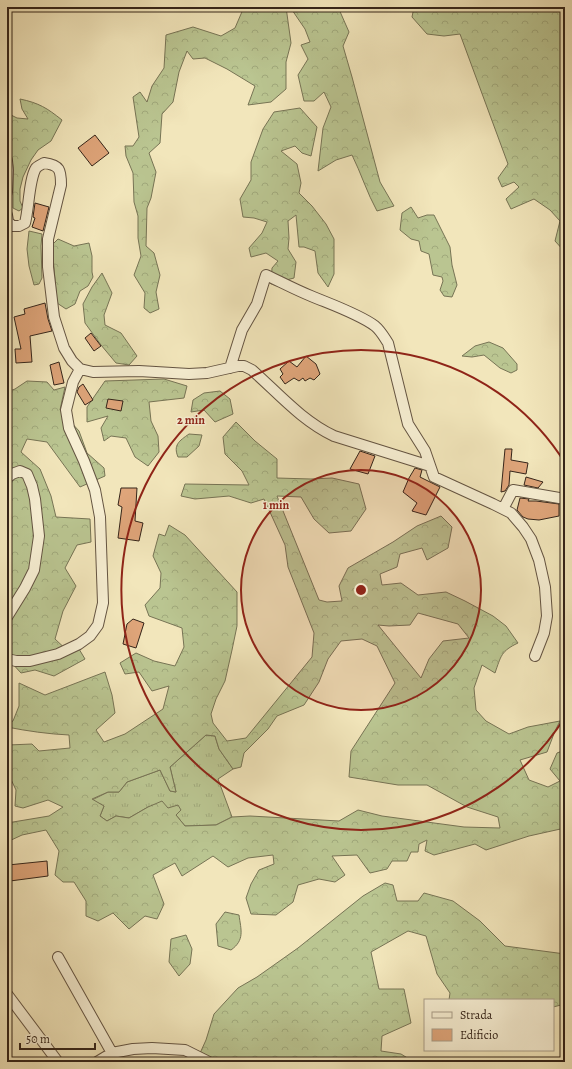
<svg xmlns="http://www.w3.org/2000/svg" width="572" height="1069" viewBox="0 0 572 1069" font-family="Alegreya,serif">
<defs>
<pattern id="grass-tufts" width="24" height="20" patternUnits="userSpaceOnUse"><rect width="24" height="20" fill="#bac591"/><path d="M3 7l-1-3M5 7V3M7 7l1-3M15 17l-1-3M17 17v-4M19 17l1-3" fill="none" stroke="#a0a97c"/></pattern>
<pattern id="forest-crowns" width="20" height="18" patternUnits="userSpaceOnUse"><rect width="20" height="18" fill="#bac591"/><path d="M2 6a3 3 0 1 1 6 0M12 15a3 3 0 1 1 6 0" fill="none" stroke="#a0a97c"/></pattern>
</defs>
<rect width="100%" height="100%" fill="#f2e6bb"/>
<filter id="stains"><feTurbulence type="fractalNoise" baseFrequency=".005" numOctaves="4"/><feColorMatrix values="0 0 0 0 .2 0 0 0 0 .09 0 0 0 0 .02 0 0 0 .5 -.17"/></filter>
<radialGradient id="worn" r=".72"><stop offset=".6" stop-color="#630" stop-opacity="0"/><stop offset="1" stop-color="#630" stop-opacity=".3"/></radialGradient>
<path fill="url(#grass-tufts)" stroke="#777455" d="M 206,735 L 215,736 L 219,749 L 233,769 L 218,779 L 232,817 L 216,825 L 185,826 L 176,815 L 168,808 L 148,807 L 129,818 L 116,816 L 107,821 L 100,816 L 104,806 L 92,800 L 108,792 L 119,792 L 127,782 L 160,770 L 170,791 L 176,792 L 170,767 Z"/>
<path fill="url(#forest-crowns)" stroke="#777455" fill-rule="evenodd" d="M 244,7 L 286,7 L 291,43 L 286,62 L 286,89 L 271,102 L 248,105 L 255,86 L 227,69 L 205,58 L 193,59 L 187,51 L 179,72 L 173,102 L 162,114 L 160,143 L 149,153 L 156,172 L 151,198 L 147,208 L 146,246 L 154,253 L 160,275 L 156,292 L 159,309 L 150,313 L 144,308 L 145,293 L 134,275 L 141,256 L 138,238 L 138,216 L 134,202 L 133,173 L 126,156 L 125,146 L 133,146 L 139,137 L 133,97 L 140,92 L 147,102 L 152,86 L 164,68 L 166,35 L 193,27 L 221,36 L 235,28 Z
M 290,7 L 338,7 L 349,32 L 343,46 L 352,77 L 380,182 L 394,206 L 377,211 C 367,193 361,173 352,155 L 336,160 L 318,171 L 323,128 L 331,107 L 324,92 L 314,101 L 304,101 L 298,75 L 308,59 L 301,45 L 310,42 L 305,29 Z
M 414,7 L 565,7 L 565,252 L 555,241 L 560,221 L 550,210 L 534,199 L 511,209 L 506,199 L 519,187 L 514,182 L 502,187 L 498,178 L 508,164 L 460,34 L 444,36 L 427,34 L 412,17 Z
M 20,99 C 39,103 47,108 62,120 L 51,141 L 38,150 L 31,160 L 23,177 L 20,189 L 20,201 L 23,208 L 19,211 L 13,208 L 13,167 L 11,153 L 7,143 L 7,113 L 17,118 L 28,119 L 22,109 Z
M 300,108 L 317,127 L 311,156 L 302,153 L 295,146 L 281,151 L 297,164 L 301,183 L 299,193 L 312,206 L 326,224 L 334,239 L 334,274 L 328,287 L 318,273 L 315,251 L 304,247 L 299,247 L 296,215 L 288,221 L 289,238 L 288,249 L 296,262 L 294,278 L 271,284 L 272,268 L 278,261 L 266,253 L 251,257 L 249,248 L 262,233 L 267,222 L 254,218 L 243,217 L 240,199 L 251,180 L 251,162 L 263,129 L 274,112 Z
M 411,207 L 418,218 L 427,215 L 434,215 L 450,247 L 452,265 L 457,285 L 452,297 L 444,296 L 440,290 L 443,281 L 442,277 L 433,275 L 429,254 L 421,251 L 419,241 L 411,239 L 400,230 L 402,213 Z
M 29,231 L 42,234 L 41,246 L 42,278 L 39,284 L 34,285 L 29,266 L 27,249 Z
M 58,239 L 74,246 L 89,243 L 92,256 L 92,272 L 93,277 L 88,286 L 80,291 L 75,304 L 66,309 L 57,303 L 52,245 Z
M 102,273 L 112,293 L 104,315 L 105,325 L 121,333 L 137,356 L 129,365 L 116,363 L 101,345 L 85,323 L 83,304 L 92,287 Z
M 489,342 L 503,348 L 517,364 L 517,370 L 511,373 L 500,368 L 484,355 L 472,357 L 462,356 L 475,346 Z
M 164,379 L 187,386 L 184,398 L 149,402 L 151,421 L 158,436 L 159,452 L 148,466 L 135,457 L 126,438 L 111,436 L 104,441 L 101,428 L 108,416 L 87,422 L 87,407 L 105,381 Z
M 27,381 L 47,382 L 54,390 L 65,387 L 60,410 L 79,431 L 87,453 L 104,468 L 105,476 L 80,487 L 47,442 L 27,439 L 21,452 L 40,469 L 51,496 L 56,517 L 90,519 L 91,542 L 77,545 L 65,568 L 76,586 L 63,611 L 55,639 L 70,653 L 79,649 L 85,659 L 54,676 L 35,670 L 21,673 L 11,662 L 7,662 L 7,392 L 15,389 Z
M 220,391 L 230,399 L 233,414 L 215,422 L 204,410 L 191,412 L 193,400 L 204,393 Z
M 236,422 L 255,441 L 277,459 L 277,478 L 311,479 L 332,478 L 359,484 L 366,509 L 351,531 L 329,533 L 314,519 L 301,497 L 277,496 L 319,600 L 327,602 L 342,601 L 339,586 L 348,568 L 393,542 L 417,526 L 441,516 L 452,527 L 448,548 L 427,560 L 422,548 L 400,554 L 397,567 L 380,574 L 382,585 L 401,583 L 418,595 L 446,592 L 465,601 L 493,616 L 506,626 L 518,643 C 501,651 501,656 495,673 L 482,665 L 474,688 L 476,710 L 486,721 L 509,734 L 528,727 L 560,721 L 555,731 L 547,752 L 520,760 L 529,780 L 548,787 L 560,781 L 550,769 L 557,753 L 565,750 L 565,828 L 529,836 L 486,850 L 475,844 L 434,855 L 425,851 L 427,840 L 419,844 L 418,852 L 411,852 L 407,861 L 392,861 L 387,869 L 370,873 L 357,855 L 332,856 L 345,875 L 335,882 L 319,879 L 298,885 L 293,902 L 276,915 L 251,914 L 246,898 L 251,884 L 259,870 L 274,864 L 273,855 L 248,858 L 228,867 L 213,856 L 182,876 L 175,863 L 153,875 L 164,904 L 157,919 L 145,916 L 129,929 L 113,913 L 98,921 L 86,916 L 86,901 L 74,882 L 63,882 L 55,875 L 59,851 L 46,830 L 22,835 L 7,842 L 7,823 L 49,816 L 63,807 L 48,800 L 23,808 L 15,806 L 16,790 L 7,771 L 7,751 L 8,745 L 32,744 L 39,751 L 70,748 L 69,735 C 48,734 27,731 7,727 L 7,724 L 13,721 L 19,706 L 19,683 L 45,695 L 105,672 L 112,695 L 115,713 L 96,730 L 104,742 L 125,734 L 163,709 L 169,686 L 152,691 L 139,672 L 125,674 L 120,663 L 136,653 L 154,661 L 175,666 L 184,647 L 182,628 L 149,616 L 145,605 L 160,588 L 161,573 L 153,556 L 159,534 L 165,536 L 169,525 L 185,535 L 237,592 L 237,626 L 232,650 L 225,681 L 216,699 L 211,714 L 213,723 L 227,741 L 246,738 L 312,657 L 314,633 L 288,567 L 285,545 L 264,499 L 251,503 L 229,496 L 195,499 L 181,496 L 185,484 L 249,485 L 242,471 L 225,454 L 223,437 ZM 418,613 L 458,624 L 469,638 L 443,641 L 429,659 L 421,678 L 378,625 L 389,626 L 410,625 ZM 362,639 L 377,646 L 395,683 L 351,751 L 349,777 L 398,785 L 427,785 L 467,807 L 498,817 L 500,828 L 464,827 L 382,816 L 358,810 L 339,821 L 250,816 L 232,817 L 216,825 L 185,826 L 176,815 L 181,810 L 178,805 L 168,808 L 162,801 L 148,807 L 129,818 L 116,816 L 107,821 L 100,816 L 104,806 L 92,799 L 108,792 L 119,792 L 127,782 L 160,770 L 170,791 L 176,792 L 170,767 L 206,735 L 215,736 L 219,749 L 233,769 L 241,767 L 244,753 L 268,729 L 277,716 L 304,705 L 319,682 L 328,659 L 341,641 Z
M 189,434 L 202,435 L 199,446 L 187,457 L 178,457 C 173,445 179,441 189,434 Z
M 385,883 L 393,885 L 397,901 L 418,901 L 424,893 L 453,901 L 480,921 L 505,946 L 565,954 L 565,1004 L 553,1007 L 553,1000 L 449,1000 L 450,993 L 437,974 L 426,936 L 408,931 L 371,952 L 379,989 L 404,989 L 411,1023 L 382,1036 L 381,1051 L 401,1054 L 414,1062 L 371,1062 L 371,1059 L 348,1062 L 196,1062 L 206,1040 L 214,1014 L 238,988 L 257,977 L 298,948 L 363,896 Z
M 225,912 L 239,915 C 241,930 245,940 231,950 L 218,946 L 216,924 Z
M 186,935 L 192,949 L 190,964 L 179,976 L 169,962 L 171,939 Z"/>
<path fill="#dfa57a" stroke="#342419" d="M 95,135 L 109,153 L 92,166 L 78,148 Z
M 35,203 L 49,207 L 43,231 L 32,227 L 35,218 L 33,217 Z
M 45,303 L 48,319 L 52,331 L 30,336 L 32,362 L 16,363 L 15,349 L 21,349 L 14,317 L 25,314 L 24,309 Z
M 91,333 L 101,346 L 94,351 L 85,338 Z
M 306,356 L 316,364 L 320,374 L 314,380 L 310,378 L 305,381 L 303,378 L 299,381 L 294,378 L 285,384 L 280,377 L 283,374 L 280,369 L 289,361 L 297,367 Z
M 59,362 L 64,383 L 54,385 L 50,365 Z
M 83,384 L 93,400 L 85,405 L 77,392 L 79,387 Z
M 108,399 L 123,401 L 121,411 L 106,408 Z
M 505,449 L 512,449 L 511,460 L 528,463 L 526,474 L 510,471 L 509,485 L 505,491 L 501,492 Z
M 360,451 L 375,456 L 368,474 L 350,469 Z
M 415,468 L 422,470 L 420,477 L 440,487 L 426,515 L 412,511 L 417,503 L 403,492 L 409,478 Z
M 526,477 L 543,482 L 538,488 L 524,485 Z
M 121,488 L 137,488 L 135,521 L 143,523 L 139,541 L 118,538 L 122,507 L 118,505 Z
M 520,498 L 529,499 L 528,501 L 536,501 L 559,504 L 559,516 L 539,520 L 528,519 L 523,517 L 517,510 Z
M 133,619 L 144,623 L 136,648 L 123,644 L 127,624 Z
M 47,861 L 48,876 L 10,881 L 8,865 Z"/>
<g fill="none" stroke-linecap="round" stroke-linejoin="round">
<defs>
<path id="minor" d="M 7,161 L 8,170 L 7,192
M 7,215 L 8,221 L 12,226 L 19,226 L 25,223 C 29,208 29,179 36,168 C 38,166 42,164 44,163 C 60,165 61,170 61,185 L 48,239 L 48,267 L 54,317 L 64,348 L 72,361 L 80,369 L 93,372 L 139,371 L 189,374 L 207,373 L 238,366 L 244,366 L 252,370 C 278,393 302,421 334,436 L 430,466
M 230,368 L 242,330 L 257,304 L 266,275 C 281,282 296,290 311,296 C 330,304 359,314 375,326 C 381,331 384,337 388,343 L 408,424 L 425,451 L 434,477 L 493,504 L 511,513 L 523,527 L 531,539 L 539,560 L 545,587 L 547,616 L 544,633 L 535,656
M 7,478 L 12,474 L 20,471 L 27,474 L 32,486 L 35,499 L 39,536 L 34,570 L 25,588 L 7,617
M 503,509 L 513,490 L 565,499
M 7,659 L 16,661 L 30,661 L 58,654 L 79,644 L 90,636 L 98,625 L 103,603 L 100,517 L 95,490 L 84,461 L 69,428 L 66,410 L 73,382 L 80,369
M 58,957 L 112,1053
M 7,994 L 58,1062
M 97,1062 L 112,1053 L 133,1049 L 152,1048 L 185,1050 L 209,1062"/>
</defs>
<use href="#minor" stroke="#645442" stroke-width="12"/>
<use href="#minor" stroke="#f7efd3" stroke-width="10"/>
</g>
<circle cx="361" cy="590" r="120" fill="#8f2418" fill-opacity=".12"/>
<g fill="none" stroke="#8f2418" stroke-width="2">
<circle cx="361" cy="590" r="120"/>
<path d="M565 717A240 240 0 1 1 565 463"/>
</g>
<circle cx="361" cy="590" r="6" fill="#8f2418" stroke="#f7efd3" stroke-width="2"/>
<g font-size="12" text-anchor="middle" font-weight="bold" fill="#8f2418" stroke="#f7efd3" stroke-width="3" stroke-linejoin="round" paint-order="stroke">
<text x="191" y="424">2 min</text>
<text x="276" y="509">1 min</text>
</g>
<rect width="572" height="1069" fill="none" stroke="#f2e6bb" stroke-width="24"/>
<rect x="8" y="8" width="556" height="1053" fill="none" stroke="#342419" stroke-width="2"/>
<rect x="12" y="12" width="548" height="1045" fill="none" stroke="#342419"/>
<rect x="424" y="999" width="130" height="52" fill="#f7efd3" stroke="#a99e89"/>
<rect x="432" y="1012" width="20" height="6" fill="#f7efd3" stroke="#a99e89"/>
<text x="460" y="1019" font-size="12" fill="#342419">Strada</text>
<rect x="432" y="1029" width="20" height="12" fill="#dfa57a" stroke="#a99e89"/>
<text x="460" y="1039" font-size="12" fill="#342419">Edificio</text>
<path d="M20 1043v6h75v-6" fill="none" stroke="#342419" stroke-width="2"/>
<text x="26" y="1043" font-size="12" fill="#342419" stroke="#f7efd3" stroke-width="3" paint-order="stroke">50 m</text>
<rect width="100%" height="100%" filter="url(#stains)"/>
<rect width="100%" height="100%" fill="url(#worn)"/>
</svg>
